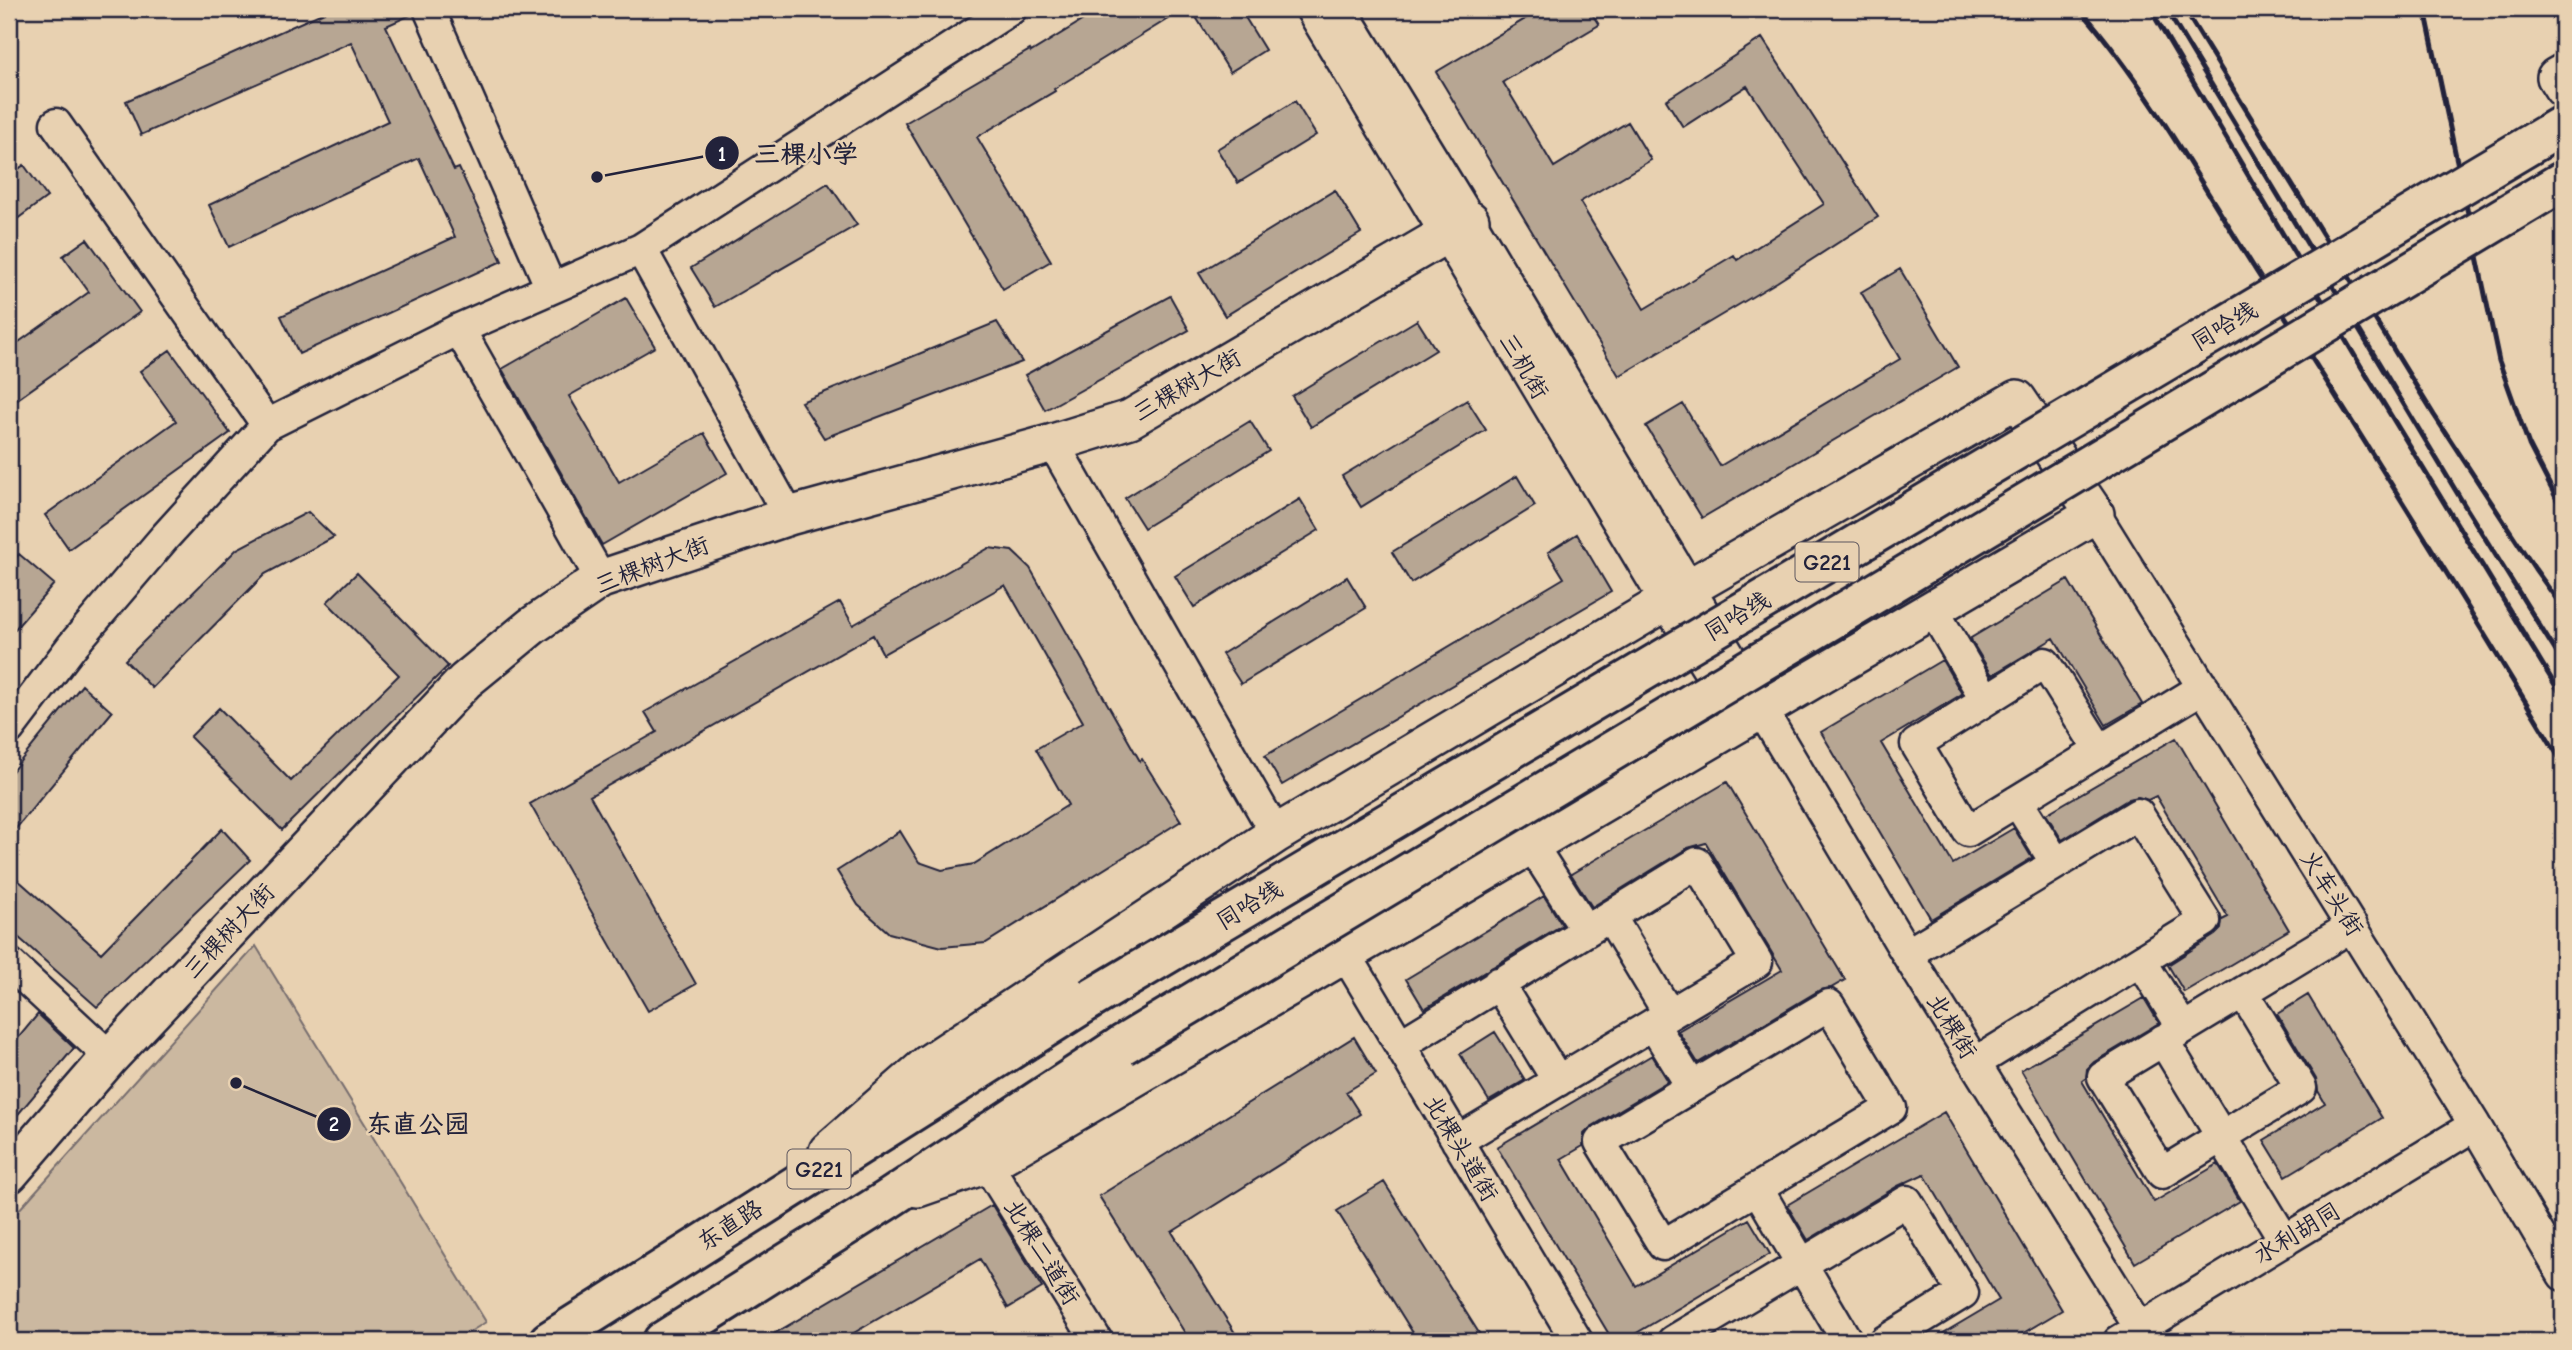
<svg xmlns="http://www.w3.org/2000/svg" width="2572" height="1350" viewBox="0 0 2572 1350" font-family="'Comic Neue','LXGW WenKai TC',sans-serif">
<rect width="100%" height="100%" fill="#e8d1b1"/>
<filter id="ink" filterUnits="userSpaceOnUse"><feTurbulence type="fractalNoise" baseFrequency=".0143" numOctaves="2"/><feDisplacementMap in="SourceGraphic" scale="14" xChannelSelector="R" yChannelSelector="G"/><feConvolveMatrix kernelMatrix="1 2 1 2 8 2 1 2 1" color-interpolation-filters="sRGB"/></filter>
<g filter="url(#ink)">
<path fill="#cbb8a0" stroke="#766d6e" stroke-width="2" d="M 256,946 L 486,1322 L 455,1341 L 9,1341 L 9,1221 Z"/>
<path fill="#b7a693" stroke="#22223b" stroke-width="2" d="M 331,9 L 412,9 L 413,14 L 386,26 L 454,170 L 459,168 L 502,261 L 299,354 L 281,316 L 455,237 L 419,158 L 229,247 L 209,205 L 388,121 L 351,42 L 141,135 L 126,101 Z
M 1101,9 L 1184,9 L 1054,89 L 1055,91 L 977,137 L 1051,261 L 1003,289 L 905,123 L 1030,50 L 1031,52 Z
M 1191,9 L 1240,9 L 1265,50 L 1230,72 Z
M 1542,9 L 1589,9 L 1599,25 L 1503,82 L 1554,167 L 1628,122 L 1651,160 L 1580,202 L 1644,309 L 1734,255 L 1737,260 L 1824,204 L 1747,86 L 1683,127 L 1666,100 L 1762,38 L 1878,217 L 1777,282 L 1619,376 L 1436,72 Z
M 1295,101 L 1316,135 L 1238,183 L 1217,149 Z
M 24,165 L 47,197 L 9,225 L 9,176 Z
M 828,183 L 857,225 L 715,307 L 691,268 Z
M 1335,190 L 1361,233 L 1225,316 L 1199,273 Z
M 87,239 L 140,312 L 9,405 L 9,349 L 89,292 L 63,256 Z
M 1900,269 L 1958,367 L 1702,518 L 1646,426 L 1683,404 L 1720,466 L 1900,359 L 1861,292 Z
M 1170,296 L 1189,330 L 1045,410 L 1025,375 Z
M 626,298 L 655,347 L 569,396 L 619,482 L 704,433 L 727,473 L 602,545 L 502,369 Z
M 1417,320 L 1436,350 L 1311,427 L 1292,396 Z
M 997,322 L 1022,362 L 824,438 L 801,402 Z
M 170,350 L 230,433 L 69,549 L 45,515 L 176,421 L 140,371 Z
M 1467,400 L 1486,430 L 1361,507 L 1342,476 Z
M 1250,421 L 1269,451 L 1144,528 L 1125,498 Z
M 1517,476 L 1535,506 L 1411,583 L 1392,552 Z
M 1300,499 L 1319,530 L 1194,607 L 1175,576 Z
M 308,512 L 334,537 L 265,574 L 152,688 L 125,660 L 237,549 Z
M 1577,534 L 1611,592 L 1282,785 L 1265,756 L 1564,578 L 1548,552 Z
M 989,548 L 1012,551 L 1030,568 L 1140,761 L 1142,759 L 1181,821 L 986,943 L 942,947 L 889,933 L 858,905 L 837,871 L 900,831 L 919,862 L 942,870 L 974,864 L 1068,805 L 1036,749 L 1083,722 L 1005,585 L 883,654 L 873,635 L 590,796 L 696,984 L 648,1011 L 530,804 L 657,732 L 645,712 L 840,602 L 853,625 Z
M 19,554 L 54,584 L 9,636 L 9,566 Z
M 357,573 L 448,666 L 282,830 L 190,737 L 219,708 L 291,781 L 399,675 L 327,602 Z
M 1347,577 L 1366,608 L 1241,684 L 1222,654 Z
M 2068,580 L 2142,704 L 2106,725 L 2054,638 L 1992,675 L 1972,642 L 1971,638 Z
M 1942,660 L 1962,694 L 1881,743 L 1953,864 L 2014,828 L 2032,858 L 1931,919 L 1821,732 Z
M 82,685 L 112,712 L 9,837 L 9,775 Z
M 2176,738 L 2289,930 L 2184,992 L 2168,965 L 2215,935 L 2221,929 L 2222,920 L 2228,917 L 2156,796 L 2148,800 L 2138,797 L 2129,799 L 2062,840 L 2046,814 Z
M 1727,782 L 1845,980 L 1831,988 L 1820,990 L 1698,1063 L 1678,1031 L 1782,970 L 1706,843 L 1688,848 L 1592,907 L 1571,874 Z
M 222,829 L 250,860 L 97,1007 L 9,929 L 9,872 L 101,953 Z
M 1544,896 L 1562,925 L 1424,1009 L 1406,979 Z
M 2308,995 L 2382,1118 L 2286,1176 L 2264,1140 L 2325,1103 L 2318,1091 L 2316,1079 L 2277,1014 Z
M 2144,998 L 2159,1023 L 2094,1062 L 2087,1069 L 2086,1078 L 2082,1081 L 2154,1202 L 2218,1164 L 2240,1201 L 2135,1263 L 2021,1070 Z
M 38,1014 L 74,1048 L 9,1125 L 9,1049 Z
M 1495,1032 L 1525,1080 L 1489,1101 L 1460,1054 Z
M 1354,1037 L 1376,1074 L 1346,1092 L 1360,1114 L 1172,1232 L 1240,1341 L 1190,1341 L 1099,1196 Z
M 1652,1055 L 1668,1081 L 1591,1127 L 1584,1134 L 1583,1146 L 1561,1159 L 1636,1286 L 1749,1219 L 1770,1254 L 1623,1341 L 1613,1341 L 1497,1147 Z
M 1944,1112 L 2062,1310 L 2010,1341 L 1930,1341 L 1999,1300 L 1924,1174 L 1898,1186 L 1808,1240 L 1787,1205 Z
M 1384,1182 L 1484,1341 L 1418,1341 L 1337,1211 Z
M 992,1205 L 1042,1288 L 1008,1308 L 980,1259 L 840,1341 L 762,1341 Z"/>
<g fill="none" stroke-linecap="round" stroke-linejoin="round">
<defs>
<path id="minor" d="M 429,9 L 551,288
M 1311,9 L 1666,602 L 1740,721
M 1341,9 L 1470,220 L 1907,954 L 2148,1341
M 56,124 L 267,425
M 641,249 L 789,516
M 459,329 L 601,579
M 1053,443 L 1276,834
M 2095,514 L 2475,1125 L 2563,1275
M 1932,608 L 1986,700 L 1916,744 L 1968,831 L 2204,687
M 1986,700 L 2045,663 L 2100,751
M 9,729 L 72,646 L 164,538 L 267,425 L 459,329 L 641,249 L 1011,9
M 2017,801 L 2056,863
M 1531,844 L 1586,930
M 1610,916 L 1669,1014
M 1907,954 L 2138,814 L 2205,921 L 1975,1063
M 1346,955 L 1577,1341
M 2141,961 L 2183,1028
M 9,963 L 110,1057
M 1498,983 L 1558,1081
M 2243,992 L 2301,1088 L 2162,1173 L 2103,1077 L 2352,926
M 1829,1005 L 1891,1108 L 1663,1245 L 1600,1142 Z
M 1653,1024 L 1692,1087
M 2163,1040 L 2285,1241
M 1400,1045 L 1697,863 L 1757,962 L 1457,1141
M 987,1164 L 1097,1341
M 1757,1188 L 1847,1341
M 1673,1341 L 1907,1201 L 1963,1293 L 1885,1341
M 2119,1341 L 2475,1125"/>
<path id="major" d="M 2563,73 L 2556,77 L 2563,88
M 828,1151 L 928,1064 L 1276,834 L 1689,588 L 2017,399 L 2095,514 L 987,1164 L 918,1188
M 9,1174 L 110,1057 L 465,681 L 532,626 L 601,579 L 789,516 L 1053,443 L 1130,419 L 1470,220"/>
<path id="highway" d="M 549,1341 L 1091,999
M 663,1341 L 887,1200 L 1122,1045"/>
</defs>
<use href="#minor" stroke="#22223b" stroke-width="35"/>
<use href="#major" stroke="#22223b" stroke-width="42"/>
<use href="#highway" stroke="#22223b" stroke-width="44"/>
<use href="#minor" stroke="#e8d1b1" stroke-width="30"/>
<use href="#major" stroke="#e8d1b1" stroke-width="37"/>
<use href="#highway" stroke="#e8d1b1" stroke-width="38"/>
<path stroke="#22223b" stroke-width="5" d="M 2080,9 C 2150,90 2203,187 2260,277 C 2363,438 2465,600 2563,764
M 2150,9 L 2362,368 L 2563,698
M 2166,9 L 2465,506 L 2563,663
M 2184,9 L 2434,415 L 2535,569 L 2563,608
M 2425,9 L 2499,361 L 2529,445 L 2563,511"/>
<defs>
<path id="highway-bridge" d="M 1091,999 L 2563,125
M 1122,1045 L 2563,181"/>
</defs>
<use href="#highway-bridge" stroke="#22223b" stroke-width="44" stroke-linecap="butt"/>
<use href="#highway-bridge" stroke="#e8d1b1" stroke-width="38"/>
</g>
</g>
<g text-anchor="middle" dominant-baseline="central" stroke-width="5" stroke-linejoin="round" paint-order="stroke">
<g fill="#e8d1b1" stroke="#5d565e" stroke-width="2">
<rect x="1795.5" y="542.5" width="63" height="39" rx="5"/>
<rect x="787.5" y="1149.5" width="63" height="39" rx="5"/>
</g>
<g font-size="23" font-weight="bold" fill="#22223b">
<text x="1827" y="562">G221</text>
<text x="819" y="1169">G221</text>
</g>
<g font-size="24" fill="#22223b" stroke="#e8d1b1">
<text transform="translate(2224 326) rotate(-31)">同哈线</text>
<text transform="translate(1524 366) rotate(59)">三机街</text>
<text transform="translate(1187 385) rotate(-30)">三棵树大街</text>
<text transform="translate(652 565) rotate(-21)">三棵树大街</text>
<text transform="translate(1737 616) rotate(-31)">同哈线</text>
<text transform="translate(2332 893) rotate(58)">火车头街</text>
<text transform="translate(1249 905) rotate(-31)">同哈线</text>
<text transform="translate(229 931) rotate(-47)">三棵树大街</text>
<text transform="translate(1952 1026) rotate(58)">北棵街</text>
<text transform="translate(1461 1148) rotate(59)">北棵头道街</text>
<text transform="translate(730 1225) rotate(-33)">东直路</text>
<text transform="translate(2297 1233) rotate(-31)">水利胡同</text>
<text transform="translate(1042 1252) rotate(58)">北棵二道街</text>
</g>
</g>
<path fill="none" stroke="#22223b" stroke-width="2.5" d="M597 177L722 153M236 1083L334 1124"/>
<g fill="#22223b" stroke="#e8d1b1" stroke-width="2.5">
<circle cx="597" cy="177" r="7"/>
<circle cx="236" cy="1083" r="7"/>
<circle cx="722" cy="153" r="18"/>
<circle cx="334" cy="1124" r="18"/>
</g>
<g font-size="21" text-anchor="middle" font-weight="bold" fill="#fff">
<text x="722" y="161">1</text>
<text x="334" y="1131">2</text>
</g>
<g font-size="26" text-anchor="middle" font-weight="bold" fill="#22223b" stroke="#e8d1b1" stroke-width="5" stroke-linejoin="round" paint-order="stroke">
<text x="806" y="163">三棵小学</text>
<text x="418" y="1133">东直公园</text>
</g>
<rect width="2572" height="1350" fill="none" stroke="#e8d1b1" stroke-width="35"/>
<rect x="18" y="18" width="2537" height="1315" fill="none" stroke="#22223b" stroke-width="2.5" filter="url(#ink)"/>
</svg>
